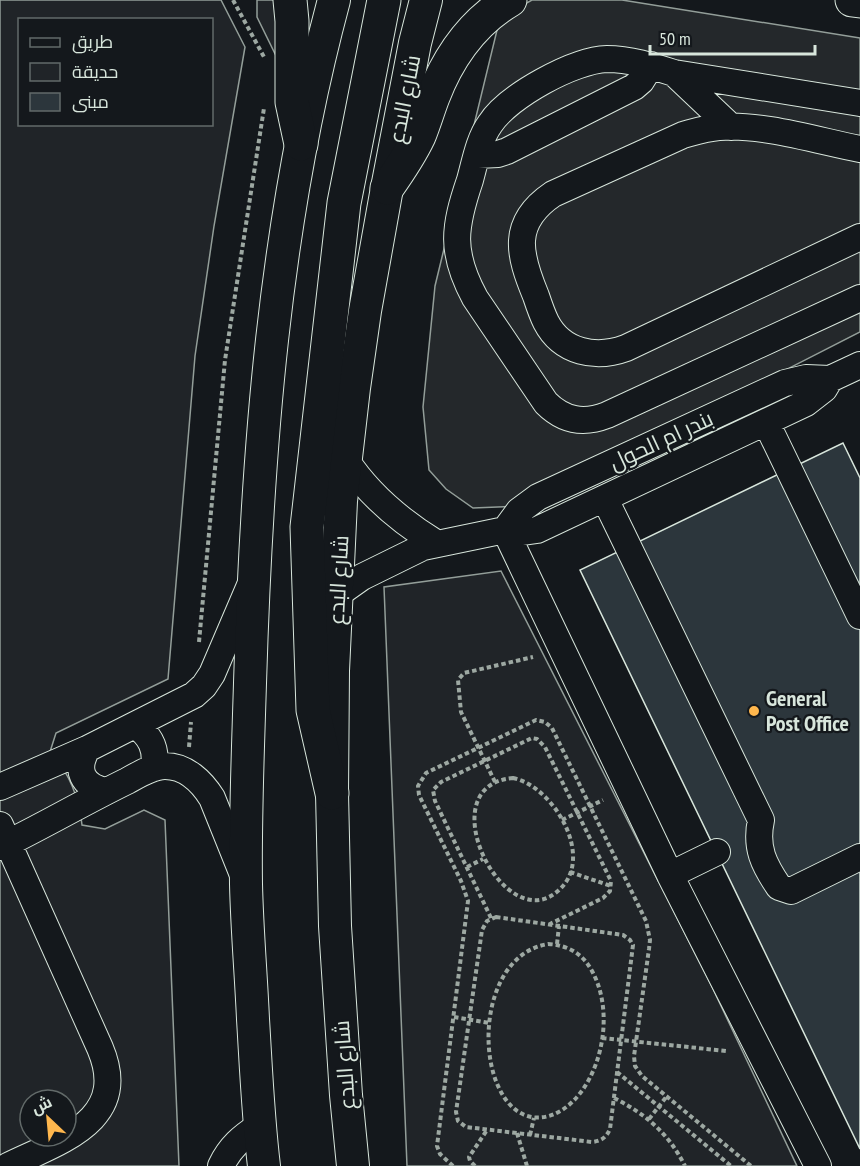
<svg xmlns="http://www.w3.org/2000/svg" width="860" height="1166" viewBox="0 0 860 1166" font-family="'PT Sans Narrow',Cairo,sans-serif">
<rect width="100%" height="100%" fill="#14181c"/>
<path fill="#202428" stroke="#939e99" stroke-width="1.5" fill-rule="evenodd" d="M 0,0 L 221,0 L 245,47 L 214,226 L 195,356 L 168,679 L 56,733 L 49,755 C 69,767 80,803 82,825 L 105,829 L 144,810 L 165,820 L 179,1166 L 0,1166 ZM 20,20 L 212,20 L 212,124 L 20,124 ZM 30,1100 L 66,1100 L 66,1136 L 30,1136 Z
M 257,0 L 289,0 L 281,66 L 257,17 Z
M 501,571 L 713,989 L 797,1166 L 407,1166 L 384,587 Z"/>
<path fill="#24282b" stroke="#939e99" stroke-width="1.5" d="M 532,0 L 622,0 L 860,38 L 860,332 L 519,506 L 473,508 L 446,489 L 429,470 L 423,407 L 435,286 L 498,26 L 505,15 Z"/>
<path fill="#2c363c" stroke="#d8e6dc" stroke-width="1.5" d="M 843,443 L 860,478 L 860,1149 L 580,570 Z"/>
<g fill="none" stroke-linecap="round" stroke-linejoin="round">
<defs>
<path id="minor" d="M 674,73 L 731,127
M 860,103 L 674,73 C 652,66 630,59 607,59 C 574,60 508,96 490,124 C 479,139 475,162 470,180 C 454,227 450,252 475,298 L 546,403 C 564,421 584,424 607,415 L 860,298
M 860,149 C 819,141 759,123 719,127 C 706,128 694,132 683,135 L 553,194 C 510,223 519,255 536,296 C 539,305 542,314 546,322 C 562,353 596,359 626,348 L 860,237
M 478,155 L 498,154 L 507,151 L 634,87 L 641,81 L 651,65
M 766,422 L 860,616
M 346,460 C 369,495 400,521 436,543
M 605,499 L 761,820 C 755,848 764,865 779,887 L 791,891 L 860,857
M 505,530 L 670,875 L 818,1166
M 505,530 L 519,511 L 538,497 L 785,383 L 806,378 L 830,379
M 338,594 L 362,577 L 423,547 L 505,530 L 516,533 L 537,530 L 806,403 L 824,389 L 830,379 L 860,365
M 135,725 C 151,736 157,749 154,768
M 87,749 C 75,770 82,786 106,791
M 0,787 L 87,749 L 194,695 L 204,686 L 212,674 L 251,583
M 0,825 L 100,1048 C 131,1121 59,1141 8,1166
M 0,847 C 43,826 84,802 127,781 C 138,775 152,766 165,766 C 186,766 202,782 212,798 L 243,875
M 670,875 L 717,852
M 221,1166 C 230,1147 242,1137 259,1126"/>
<path id="major" d="M 264,1166 C 258,1117 256,1068 253,1019 C 251,974 247,929 246,884 C 245,817 248,750 250,683 C 257,453 274,223 334,0
M 353,1166 L 346,1095 L 335,926 L 332,793 L 333,671 L 341,501 L 354,388 L 365,311 L 387,188 L 415,43 L 426,0"/>
<path id="highway" d="M 290,0 L 292,21 L 292,102 L 301,144
M 852,0 L 860,1
M 387,188 C 399,171 410,155 419,136 C 424,124 428,110 433,97 C 448,58 473,22 510,0
M 332,793 L 313,710 L 307,527 L 344,203 L 384,0"/>
</defs>
<use href="#minor" stroke="#d8e6dc" stroke-width="28"/>
<use href="#major" stroke="#d8e6dc" stroke-width="34"/>
<use href="#highway" stroke="#d8e6dc" stroke-width="35"/>
<path stroke="#9da8a2" stroke-width="4" stroke-dasharray="4.5 3" stroke-linecap="butt" d="M 233,0 L 264,57
M 199,642 L 225,360 L 264,108
M 189,747 L 191,722
M 513,778 C 553,786 595,856 560,889 C 506,943 426,785 513,778 Z
M 495,782 L 461,712 L 458,680 L 464,673 L 533,657
M 562,820 L 603,800
M 467,867 L 483,859
M 570,872 L 611,886
M 496,917 L 623,935 L 630,940 L 633,945 L 610,1129 C 606,1138 601,1141 592,1142 L 466,1127 L 458,1121 L 456,1112 L 482,930 L 487,921 Z
M 491,918 L 435,801 L 433,790 L 441,782 L 532,738 L 537,739 L 545,747 L 611,881 L 610,891 L 603,898 L 550,924
M 548,944 C 568,945 583,954 592,971 C 612,1007 605,1060 581,1092 C 558,1123 521,1129 501,1092 C 476,1047 487,954 548,944 Z
M 557,944 L 559,926
M 454,1017 L 489,1023
M 602,1038 L 726,1051
M 617,1072 L 731,1166
M 614,1098 C 646,1114 669,1134 685,1166
M 649,1119 L 667,1096
M 517,1133 L 527,1166
M 530,1135 L 534,1118
M 453,1166 L 440,1154 L 437,1146 L 468,901 L 461,881 L 419,795 L 418,786 L 426,773 L 536,720 L 545,722 L 552,728 L 646,921 L 650,940 L 649,949 L 634,1056 L 635,1066 L 642,1076 L 751,1166
M 475,1166 L 470,1161 L 469,1157 L 487,1130"/>
<use href="#minor" stroke="#14181c" stroke-width="26"/>
<use href="#major" stroke="#14181c" stroke-width="32"/>
<use href="#highway" stroke="#14181c" stroke-width="33"/>
</g>
<circle fill="#ffb74d" stroke="#14181c" stroke-width="2" cx="754" cy="711" r="6"/>
<g text-anchor="middle" dominant-baseline="central" stroke-width="4.5" stroke-linejoin="round" paint-order="stroke">
<g font-size="22" fill="#d8e6dc" stroke="#14181c">
<text transform="translate(404 99) rotate(-79)">شارع البدع</text>
<text transform="translate(661 440) rotate(-25)">بندر ام الحول</text>
<text transform="translate(338 580) rotate(-87)">شارع البدع</text>
<text transform="translate(344 1065) rotate(-94)">شارع البدع</text>
</g>
<g font-size="22" font-weight="bold" fill="#d8e6dc" stroke="#14181c" text-anchor="start">
<text x="766" y="698">General<tspan x="766" dy="25">Post Office</tspan></text>
</g>
</g>
<rect x="18" y="18" width="195" height="108" fill="#14181c" stroke="#626a69" stroke-width="1.5"/>
<rect x="30" y="38" width="30" height="9" fill="#14181c" stroke="#626a69" stroke-width="1.5"/>
<text x="72" y="48" font-size="18" fill="#d8e6dc">طريق</text>
<rect x="30" y="63" width="30" height="18" fill="#202428" stroke="#626a69" stroke-width="1.5"/>
<text x="72" y="78" font-size="18" fill="#d8e6dc">حديقة</text>
<rect x="30" y="93" width="30" height="18" fill="#2c363c" stroke="#626a69" stroke-width="1.5"/>
<text x="72" y="108" font-size="18" fill="#d8e6dc">مبنى</text>
<g transform="translate(48 1118) rotate(334)"><circle r="28" fill="#14181c" stroke="#626a69" stroke-width="1.5"/>
<path d="M0-4.5L10 22L0 15L-10 22Z" fill="#ffb74d"/>
<text y="-9" font-size="16" font-weight="bold" text-anchor="middle" fill="#d8e6dc">ش</text>
</g>
<path d="M650 45v9h165v-9" fill="none" stroke="#d8e6dc" stroke-width="3"/>
<text x="659" y="45" font-size="18" fill="#d8e6dc" stroke="#14181c" stroke-width="4.5" paint-order="stroke">50 m</text>
</svg>
